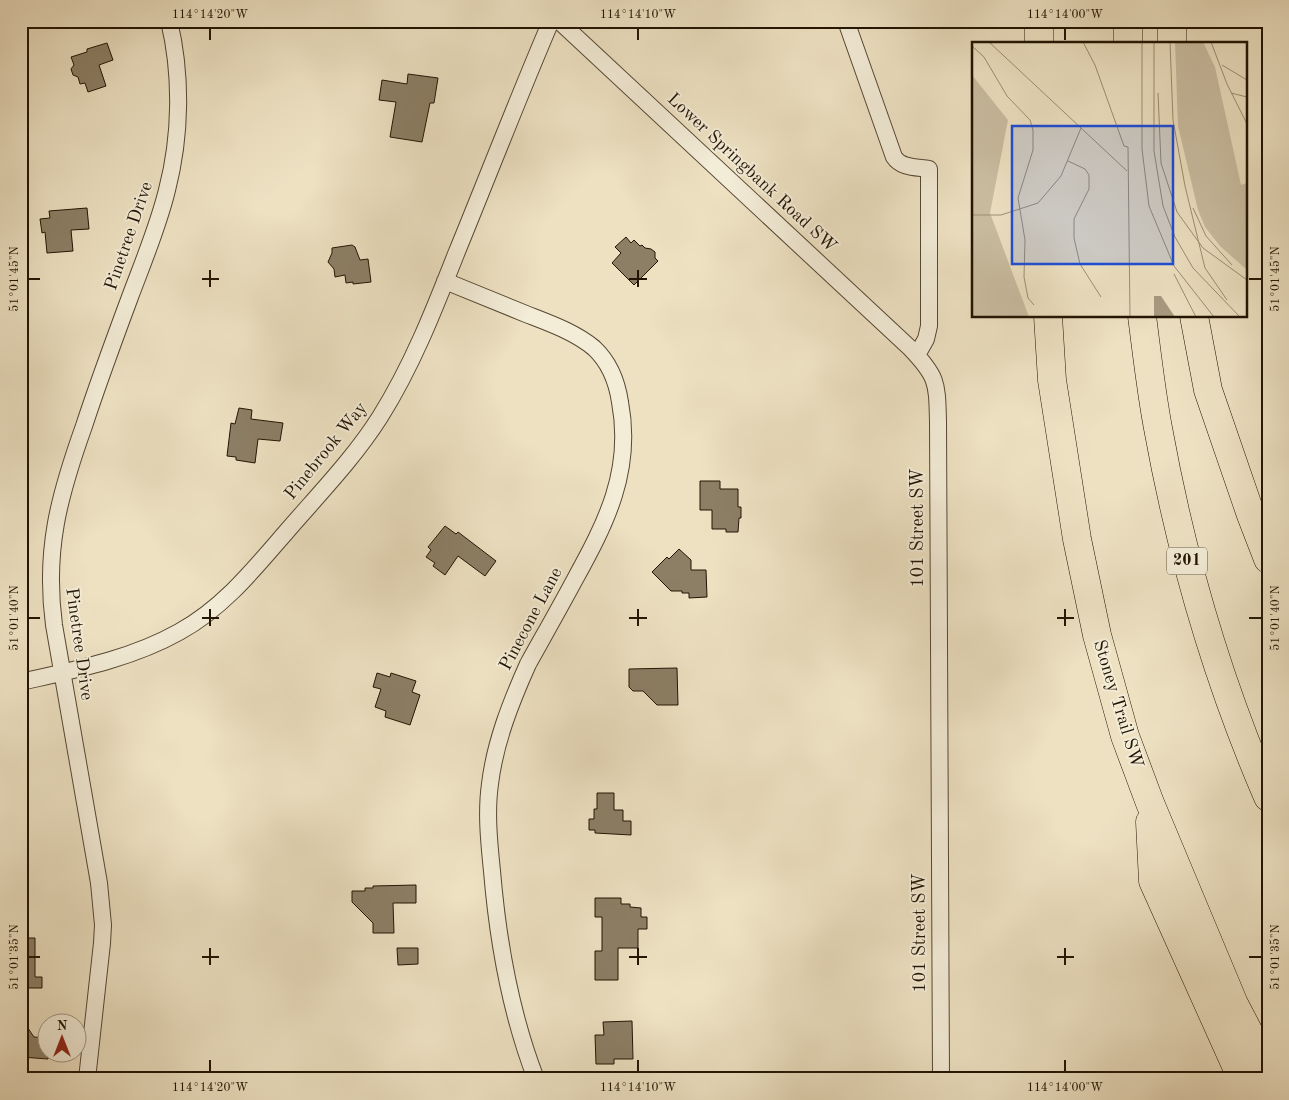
<svg xmlns="http://www.w3.org/2000/svg" width="1289" height="1100" viewBox="0 0 1289 1100" font-family="'Old Standard TT',serif">
<rect width="100%" height="100%" fill="#ede1c2"/>
<filter id="stains"><feTurbulence type="fractalNoise" baseFrequency=".004" numOctaves="4"/><feColorMatrix values="0 0 0 0 .2 0 0 0 0 .09 0 0 0 0 .02 0 0 0 .5 -.17"/></filter>
<radialGradient id="worn" r=".72"><stop offset=".6" stop-color="#630" stop-opacity="0"/><stop offset="1" stop-color="#630" stop-opacity=".3"/></radialGradient>
<path fill="#8c7f66" stroke="#221403" d="M 107,43 L 113,60 L 99,65 L 106,86 L 88,92 L 85,83 L 80,84 L 78,77 L 73,75 L 71,69 L 74,65 L 71,57 L 87,52 L 87,49 Z
M 408,74 L 438,78 L 434,103 L 430,103 L 422,142 L 390,137 L 396,102 L 379,100 L 382,80 L 407,84 Z
M 87,208 L 89,229 L 71,230 L 73,251 L 47,253 L 45,232 L 42,233 L 40,219 L 50,218 L 49,211 Z
M 626,237 L 631,243 L 634,240 L 640,246 L 642,245 L 645,248 L 651,249 L 655,252 L 655,258 L 658,261 L 634,285 L 612,263 L 621,253 L 615,247 Z
M 352,245 L 355,247 L 360,260 L 368,259 L 371,282 L 353,284 L 353,282 L 346,283 L 345,275 L 335,277 L 334,269 L 328,262 L 332,253 L 332,248 Z
M 239,408 L 252,410 L 251,419 L 283,423 L 280,441 L 258,439 L 255,463 L 236,460 L 236,457 L 227,456 L 231,423 L 235,424 Z
M 700,481 L 720,481 L 720,489 L 738,489 L 738,507 L 741,507 L 741,518 L 739,518 L 738,532 L 726,532 L 726,529 L 712,529 L 712,510 L 700,510 Z
M 445,526 L 456,534 L 458,532 L 496,561 L 485,576 L 458,556 L 445,575 L 433,566 L 435,563 L 426,557 L 431,550 L 428,547 Z
M 679,549 L 691,560 L 691,570 L 706,570 L 707,597 L 689,598 L 689,593 L 682,593 L 682,591 L 671,591 L 652,572 L 667,557 L 669,559 Z
M 677,668 L 678,705 L 657,705 L 643,691 L 633,691 L 629,687 L 629,669 Z
M 377,673 L 390,677 L 391,673 L 416,681 L 412,692 L 420,695 L 410,725 L 385,717 L 386,711 L 375,707 L 381,689 L 373,687 Z
M 597,793 L 614,793 L 614,810 L 623,810 L 623,821 L 631,821 L 631,835 L 595,833 L 595,830 L 589,830 L 589,819 L 594,819 L 594,809 L 597,809 Z
M 416,885 L 416,903 L 393,903 L 394,933 L 373,933 L 373,923 L 352,902 L 352,891 L 365,891 L 365,888 L 373,888 L 373,886 Z
M 595,898 L 621,898 L 621,904 L 630,904 L 630,907 L 641,908 L 641,917 L 647,917 L 647,929 L 638,929 L 638,948 L 618,948 L 618,980 L 595,980 L 595,951 L 602,951 L 602,917 L 595,917 Z
M 21,938 L 35,938 L 35,977 L 42,977 L 42,988 L 21,988 Z
M 397,948 L 418,948 L 418,964 L 398,965 Z
M 21,1018 L 34,1037 L 48,1038 L 48,1059 L 21,1057 Z
M 632,1021 L 633,1059 L 614,1059 L 614,1064 L 596,1064 L 595,1035 L 604,1035 L 603,1022 Z"/>
<g fill="none" stroke-linecap="round" stroke-linejoin="round">
<defs>
<path id="street" d="M 559,21 L 910,348 C 938,377 937,383 938,422 L 941,1079
M 846,21 L 894,157 C 901,168 916,167 929,169 L 929,326 L 926,339 L 917,355
M 445,281 C 472,292 499,303 526,314 C 549,323 575,332 594,348 C 609,362 617,382 620,402 C 633,471 606,523 574,581 C 559,609 543,637 528,664 C 511,702 495,742 490,784 C 486,812 489,842 492,871 C 498,943 510,1012 536,1079
M 21,682 C 74,670 131,659 179,632 C 223,608 255,568 287,531 C 319,494 354,458 380,417 C 412,366 434,310 456,254 C 488,176 518,98 551,21
M 87,1079 L 102,943 L 103,925 L 99,883 L 54,625 C 44,550 59,496 84,426 C 98,383 114,340 130,297 C 143,262 158,227 167,190 C 181,136 182,75 169,21"/>
<path id="highway" d="M 1039,21 L 1039,44
M 1172,21 L 1172,44
M 1128,44 L 1128,21
M 1048,316 L 1052,380 L 1077,539 L 1097,635 L 1125,736 L 1150,803 L 1234,1004 L 1268,1069
M 1142,316 C 1147,354 1151,391 1158,428 C 1181,555 1217,679 1268,797
M 1194,316 L 1208,390 L 1251,515 L 1268,559
M 1150,822 L 1153,881 L 1242,1079"/>
</defs>
<use href="#street" stroke="#554733" stroke-width="18"/>
<use href="#highway" stroke="#221403" stroke-width="29"/>
<use href="#street" stroke="#f3ecd7" stroke-width="16"/>
<use href="#highway" stroke="#ede1c2" stroke-width="28"/>
</g>
<path fill="none" stroke="#221403" stroke-width="2" d="M 210,28 L 210,40M 638,28 L 638,40M 1065,28 L 1065,40M 210,270 L 210,287M 638,270 L 638,287M 28,279 L 40,279M 202,279 L 219,279M 629,279 L 647,279M 1249,279 L 1262,279M 210,609 L 210,626M 638,609 L 638,626M 1065,609 L 1065,626M 28,618 L 40,618M 202,618 L 219,618M 629,618 L 647,618M 1057,618 L 1074,618M 1249,618 L 1262,618M 210,948 L 210,965M 638,948 L 638,965M 1065,948 L 1065,965M 28,957 L 40,957M 202,957 L 219,957M 629,957 L 647,957M 1057,957 L 1074,957M 1249,957 L 1262,957M 210,1060 L 210,1072M 638,1060 L 638,1072M 1065,1060 L 1065,1072"/>
<g text-anchor="middle" dominant-baseline="central" stroke-width="4" stroke-linejoin="round" paint-order="stroke">
<rect fill="#f3ecd7" stroke="#615543" stroke-width="1" x="1167" y="547.5" width="40" height="27" rx="4"/>
<g font-size="16" font-weight="bold" fill="#221403">
<text x="1187" y="561">201</text>
</g>
<g font-size="18" fill="#221403" stroke="#f3ecd7">
<text transform="translate(752 173) rotate(43)">Lower Springbank Road SW</text>
<text transform="translate(129 236) rotate(-71)">Pinetree Drive</text>
<text transform="translate(326 451) rotate(-51)">Pinebrook Way</text>
<text transform="translate(918 528) rotate(-90)">101 Street SW</text>
<text transform="translate(531 619) rotate(-62)">Pinecone Lane</text>
<text transform="translate(79 644) rotate(82)">Pinetree Drive</text>
<text transform="translate(1118 704) rotate(73)">Stoney Trail SW</text>
<text transform="translate(920 933) rotate(-90)">101 Street SW</text>
</g>
</g>
<g transform="translate(972 42)">
<rect width="275" height="275" fill="#ede1c2"/>
<path d="M 203,0 L 231,0 L 243,25 L 269,143 L 275,141 L 275,228 L 248,204 L 233,185 L 226,168 L 206,84 ZM 0,33 L 36,78 L 18,171 L 57,275 L 0,275 Z" fill="#cabea2"/>
<path d="M 182,254 L 189,254 L 203,275 L 182,275 Z" fill="#a89b81"/>
<path fill="none" stroke="#9c8f76" stroke-width="1" d="M 17,0 L 155,129M 111,0 L 123,23 L 152,104 L 156,105 L 158,275M 170,0 L 170,107 L 177,164 L 202,224 L 242,275M 182,0 L 182,109 L 191,164 L 203,195 L 221,226 L 268,275M 198,0 L 201,78 L 213,144 L 233,226 L 255,258M 239,0 L 255,42 L 275,82M 0,4 L 12,15 L 35,54 L 58,78 L 61,88 L 61,108 L 46,156 L 53,198 L 52,235 L 56,256 L 62,263M 250,23 L 275,38M 186,51 L 189,121 L 205,170 L 231,206 L 275,238M 259,51 L 275,55M 96,119 L 113,127 L 117,133 L 117,147 L 102,177 L 102,196 L 108,222 L 129,255M 221,166 L 234,194 L 260,223M 0,173 L 29,173 L 66,161 L 89,134 L 109,86M 202,232 L 224,275"/>
<path fill="#1d4ed8" fill-opacity="0.15" stroke="#1d4ed8" stroke-width="2.5" d="M 40,84 L 201,84 L 201,222 L 40,222 Z"/>
<rect width="275" height="275" fill="none" stroke="#221403" stroke-width="2.5"/>
</g>
<rect width="1289" height="1100" fill="none" stroke="#ede1c2" stroke-width="55"/>
<g transform="translate(62 1038)"><circle r="24" fill="#f3ecd7" stroke="#9f9682"/>
<path d="M0-4L9 19L0 12L-9 19Z" fill="#8f2418"/>
<text y="-8" font-size="14" font-weight="bold" text-anchor="middle" fill="#221403">N</text>
</g>
<rect x="28" y="28" width="1234" height="1044" fill="none" stroke="#221403" stroke-width="2"/>
<g font-size="12" text-anchor="middle" fill="#221403">
<text x="210" y="18">114°14'20"W</text>
<text x="638" y="18">114°14'10"W</text>
<text x="1065" y="18">114°14'00"W</text>
<text transform="translate(14 279) rotate(-90)" y="4">51°01'45"N</text>
<text transform="translate(1275 279) rotate(-90)" y="4">51°01'45"N</text>
<text transform="translate(14 618) rotate(-90)" y="4">51°01'40"N</text>
<text transform="translate(1275 618) rotate(-90)" y="4">51°01'40"N</text>
<text transform="translate(14 957) rotate(-90)" y="4">51°01'35"N</text>
<text transform="translate(1275 957) rotate(-90)" y="4">51°01'35"N</text>
<text x="210" y="1091">114°14'20"W</text>
<text x="638" y="1091">114°14'10"W</text>
<text x="1065" y="1091">114°14'00"W</text>
</g>
<rect width="100%" height="100%" filter="url(#stains)"/>
<rect width="100%" height="100%" fill="url(#worn)"/>
</svg>
